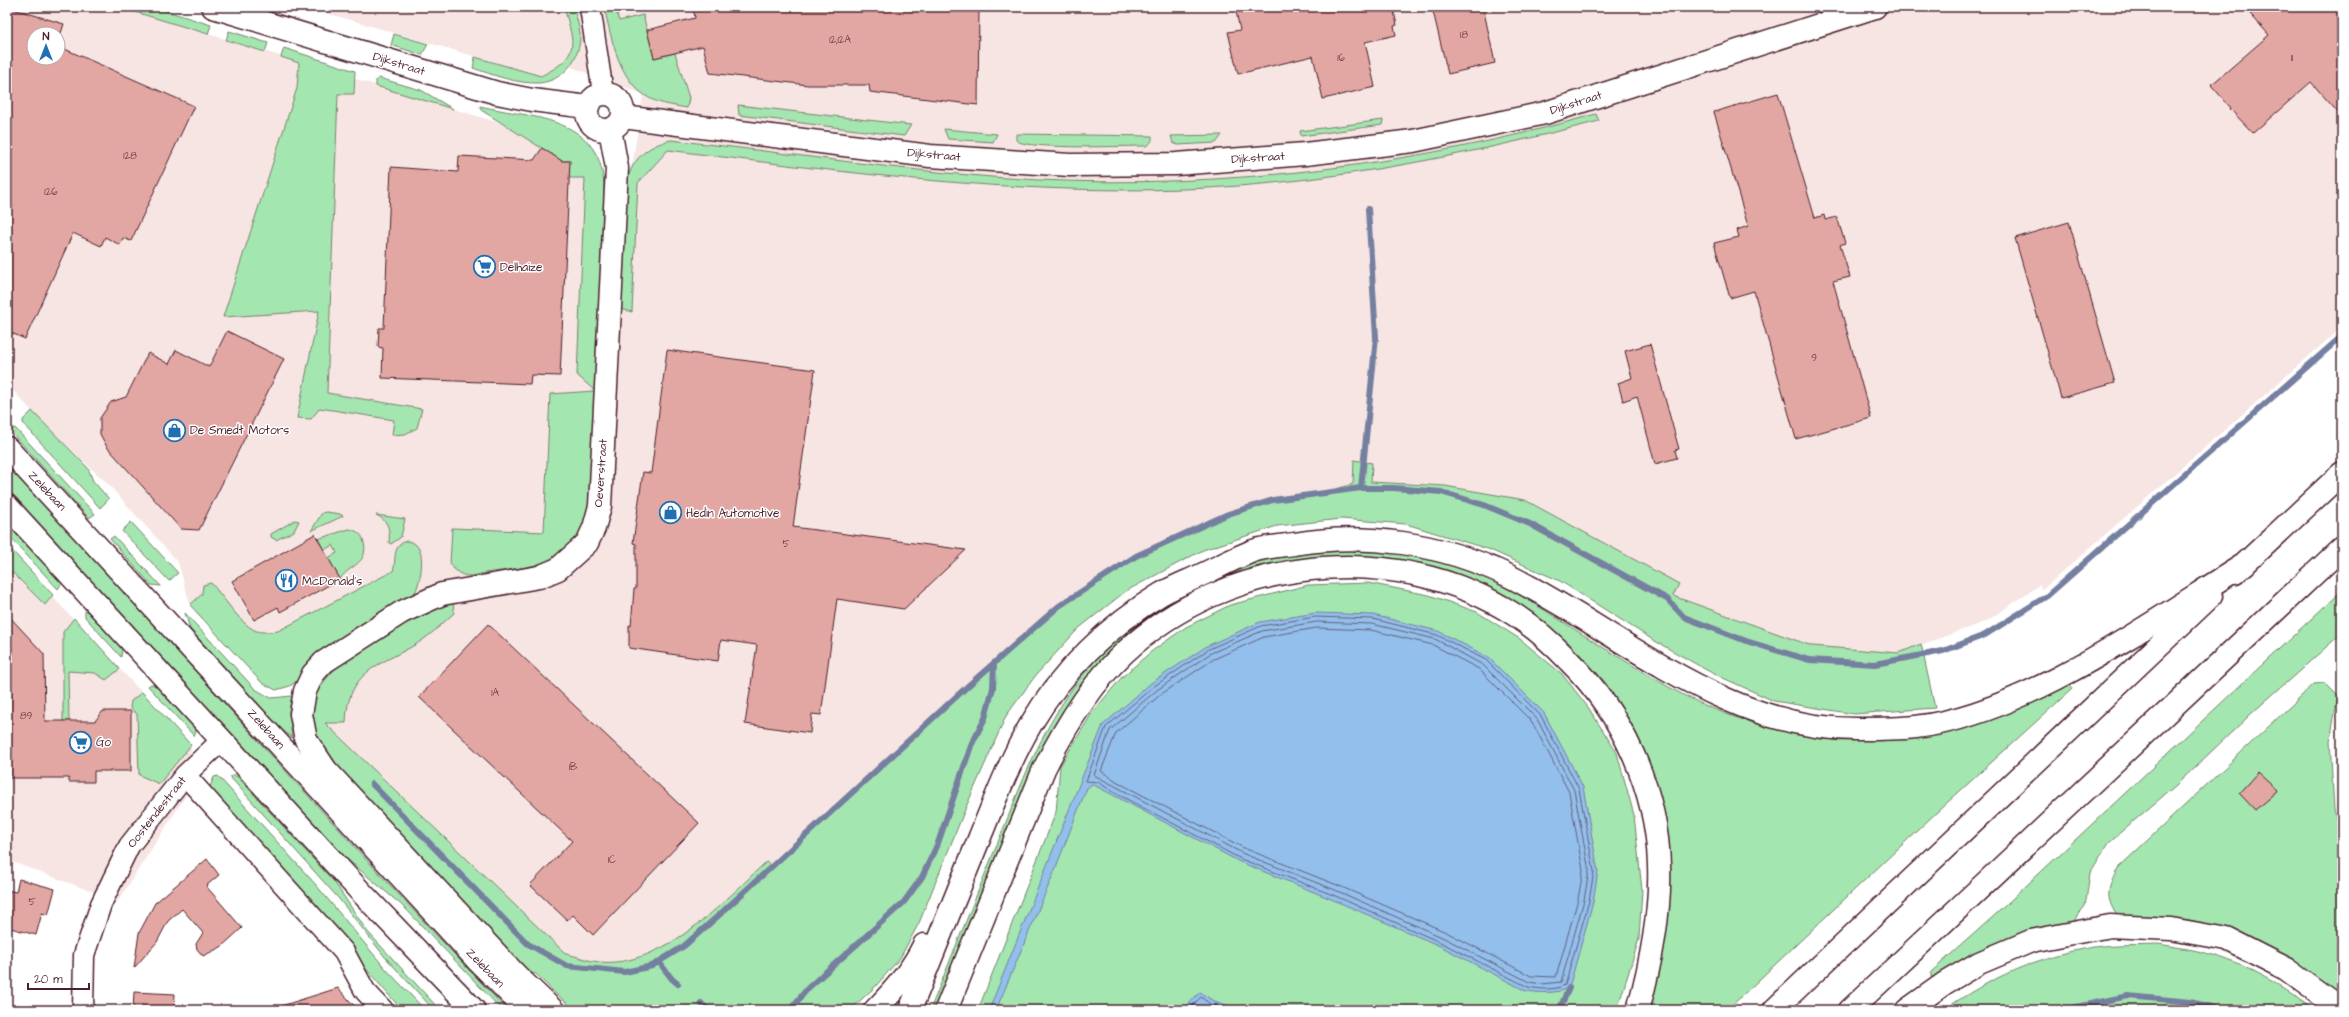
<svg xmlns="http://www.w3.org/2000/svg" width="2349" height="1017" viewBox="0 0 2349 1017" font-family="'Architects Daughter',sans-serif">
<rect width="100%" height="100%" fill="#fff"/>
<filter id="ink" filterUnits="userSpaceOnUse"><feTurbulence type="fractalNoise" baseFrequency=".025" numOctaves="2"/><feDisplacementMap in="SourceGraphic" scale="8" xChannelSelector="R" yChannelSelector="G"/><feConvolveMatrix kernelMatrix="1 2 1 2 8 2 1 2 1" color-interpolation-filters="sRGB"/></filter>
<g filter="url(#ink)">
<path fill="#f6e5e3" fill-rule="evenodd" d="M 7,7 L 120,7 L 503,124 L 562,161 L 570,161 L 585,178 L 577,375 L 595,391 L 562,553 L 546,563 L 590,557 L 602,538 L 610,519 L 626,185 L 633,160 L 643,94 L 563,64 L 541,76 L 306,7 L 2342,7 L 2342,327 L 2042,590 L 2039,585 L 1987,621 L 1899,653 L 1812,646 L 1672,596 L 1678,585 L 1477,492 L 1445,486 L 1371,482 L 1353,484 L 1319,494 L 1228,514 L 1136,556 L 1059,606 L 684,946 L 652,966 L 567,966 L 330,735 L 305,691 L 296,684 L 276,690 L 262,683 L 190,605 L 178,562 L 107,483 L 51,432 L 7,384 ZM 34,34 L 58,34 L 58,58 L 34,58 Z
M 7,548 L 191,745 L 187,794 L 118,901 L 7,860 Z"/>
<path fill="#a4e6af" stroke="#77826d" d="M 133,7 L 154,7 L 211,25 L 208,34 L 132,11 Z
M 564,7 L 573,7 C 576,16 579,25 580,34 C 581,58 564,81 539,83 C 517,84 493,75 473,68 L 475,57 L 541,76 C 580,56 575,46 564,7 Z
M 604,7 L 615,7 L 619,21 L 643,15 L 654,58 L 675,53 L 689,98 L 687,108 C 675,106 661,104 651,99 C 618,82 612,39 604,7 Z
M 229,31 L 268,43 L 265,52 L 226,40 Z
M 394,34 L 428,44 L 422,55 L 391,45 Z
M 284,48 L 355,71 L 354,94 L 338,94 L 327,393 L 422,409 L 417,428 L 405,434 L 392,435 L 394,420 L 320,408 L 311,419 L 297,418 L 319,311 L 223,317 L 297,88 L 299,63 L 281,57 Z
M 379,78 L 421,90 L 453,109 L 376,86 L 376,80 Z
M 738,105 L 911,125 L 904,136 L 739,115 Z
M 480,106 C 535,119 604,116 604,191 L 591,492 C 588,515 582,539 561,553 C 539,569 511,569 485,573 C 480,574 475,576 470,576 C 461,576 455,571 450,564 L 452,528 L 544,532 L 550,394 L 595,391 L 577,375 L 585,178 L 569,178 L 569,161 L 562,161 L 481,110 Z
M 1596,114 L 1599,121 C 1464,156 1325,184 1185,189 C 1011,195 840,172 668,150 L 638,183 L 632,312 L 620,309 L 626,185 C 631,160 646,146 671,140 C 794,153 916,174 1039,180 C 1226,189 1417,165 1596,114 Z
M 1383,120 L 1382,125 L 1301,136 L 1300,131 Z
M 944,129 L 997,134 L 993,142 L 948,139 Z
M 1016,134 L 1152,136 C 1153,141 1150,144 1146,146 C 1129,146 1022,150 1016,140 Z
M 1222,135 L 1216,143 L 1178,145 L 1173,143 L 1171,136 Z
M 32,411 L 88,468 L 93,481 L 109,499 L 100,508 L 23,423 L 23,420 Z
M 15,428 L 95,514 L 89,518 L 12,433 L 12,429 Z
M 1354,460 L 1372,463 L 1371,482 L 1445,486 L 1525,500 L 1679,584 L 1673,596 L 1812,646 L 1899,653 L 1921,644 L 1935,708 L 1854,714 L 1774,701 L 1712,673 L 1653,640 L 1560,581 L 1488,549 L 1406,524 L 1341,519 L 1277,526 L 1203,550 L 1126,591 L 1078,629 L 1036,675 L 1006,716 L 966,807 L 919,923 L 900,958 L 875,987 L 850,1010 L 575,1010 L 556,994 L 536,974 L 526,972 L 325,755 C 318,741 310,726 312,709 C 317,662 412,613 453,603 L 454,613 C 444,622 434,632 424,639 C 387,665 347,665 346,723 L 325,723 L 566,954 C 577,956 588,961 599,962 C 664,968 723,902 766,862 L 772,866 L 1059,606 L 1136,556 L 1228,514 L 1273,500 L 1319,494 L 1353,484 Z
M 7,465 C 175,646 337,832 507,1010 L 502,1010 L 405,908 L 347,859 L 7,488 Z
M 326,512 L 340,514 L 343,516 L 311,531 L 322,513 Z
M 376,515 L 405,519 L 401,537 L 391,544 L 389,543 C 390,530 389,521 376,515 Z
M 295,520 L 299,521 L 294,531 L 276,540 L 271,537 L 271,534 Z
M 131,522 L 178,573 L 169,581 L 122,531 Z
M 7,524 L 62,583 L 58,589 L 7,534 Z
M 349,529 C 355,530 361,533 363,539 C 371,564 350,564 340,579 L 328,558 L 337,553 L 333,545 L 324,550 L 318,539 Z
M 114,536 L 161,586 L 151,585 L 110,539 Z
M 406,541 C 430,542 421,581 414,595 L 290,686 L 276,690 L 262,683 L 190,605 L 202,594 L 203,585 L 211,583 C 223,596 239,622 254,630 C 261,633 270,632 278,631 L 393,571 C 397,559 391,547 406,541 Z
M 7,545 L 53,595 L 45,605 L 13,573 L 7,577 Z
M 1319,549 C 1356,549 1391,548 1427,557 C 1495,573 1546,612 1604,648 C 1638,668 1673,692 1709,707 C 1787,741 1887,750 1969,727 C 2003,718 2033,701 2063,684 L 2069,683 L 2072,689 L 1937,812 L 1727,1010 L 1646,1010 L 1666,829 L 1657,785 L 1636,735 L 1606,683 L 1568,642 L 1528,611 L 1493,591 L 1460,576 L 1419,563 L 1383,557 L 1349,556 L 1307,558 L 1268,565 L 1230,578 L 1094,672 L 935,1010 L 930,1010 C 953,954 975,898 998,842 C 1016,798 1032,753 1057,712 C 1114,617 1210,563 1319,549 Z
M 1368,583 L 1429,595 L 1477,612 L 1520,639 L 1562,674 L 1588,707 L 1617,753 L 1634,815 L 1642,890 L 1639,939 L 1617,1010 L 978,1010 L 1056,812 L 1060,766 L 1092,713 L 1122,677 L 1152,651 L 1186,627 L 1230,605 L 1308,585 Z
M 2342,590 L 2342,633 L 2252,713 L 2175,786 L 2109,842 L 2090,873 L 2085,907 L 2073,922 L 2040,930 L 1938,978 L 1931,977 L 1931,972 L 1995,915 Z
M 85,611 L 91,613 L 122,648 L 121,657 L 85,617 Z
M 185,613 L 255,689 L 271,698 L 292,696 L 289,711 L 292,738 L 279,727 L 190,629 Z
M 74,618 L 120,669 L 106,680 L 95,673 L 68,671 L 69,721 L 63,721 L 63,632 Z
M 2325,683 L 2338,696 L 2330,741 L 2334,809 L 2342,843 L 2342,998 C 2298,963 2246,931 2190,920 C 2166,916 2141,916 2117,916 C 2104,895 2108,889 2118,868 L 2314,684 Z
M 151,684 L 156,686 L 193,726 L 196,732 L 194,736 L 148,686 Z
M 142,692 L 191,745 L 159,784 L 139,775 L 137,714 L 130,708 L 131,701 Z
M 234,775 L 238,777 L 335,883 L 367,931 L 440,1010 L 434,1010 L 385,957 L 339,899 L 230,777 Z
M 218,776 L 316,885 L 385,968 L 425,1010 L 402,1010 L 209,789 L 214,777 Z
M 2158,944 C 2175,947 2193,949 2209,954 C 2241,962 2290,989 2314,1010 L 1944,1010 C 1987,979 2041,955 2094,947 C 2115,944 2137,945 2158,944 Z"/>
<path fill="#92bfec" stroke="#757f9f" d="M 1316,613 L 1373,615 L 1438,631 L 1488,657 L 1544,713 L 1583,787 L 1598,871 L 1593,902 L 1569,988 C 1555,994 1541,993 1526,991 L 1440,946 L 1331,899 L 1240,862 L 1092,784 L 1087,788 L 1082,800 L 1053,875 L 996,1010 L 989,1010 L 1103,725 L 1151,683 L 1207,646 L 1260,622 Z
M 1200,992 L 1212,1000 L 1240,1010 L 1183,1010 Z"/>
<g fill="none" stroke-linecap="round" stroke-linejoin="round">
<path stroke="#675f78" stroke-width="1" d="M 1316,617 L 1373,619 L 1437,635 L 1486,660 L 1541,716 L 1579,789 L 1594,871 L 1589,901 L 1565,985 C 1553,991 1540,989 1528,987 L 1442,943 L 1333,895 L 1241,859 L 1115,793 L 1098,782 L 1086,781 L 1106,727 L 1153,687 L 1209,649 L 1261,626 Z
M 1317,622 L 1372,624 L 1435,639 L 1483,665 L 1537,719 L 1574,790 L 1589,871 L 1584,900 L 1561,982 L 1542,984 L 1529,982 L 1444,938 L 1335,890 L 1244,854 L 1094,775 L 1110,730 L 1157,690 L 1211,653 L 1262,631 Z
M 1317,628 L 1371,630 L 1433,645 L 1479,669 L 1532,722 L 1569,792 L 1583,871 L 1578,899 L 1556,977 L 1531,976 L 1446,932 L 1337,885 L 1246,849 L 1121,784 L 1101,771 L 1116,733 L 1160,695 L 1214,659 L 1264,637 Z
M 1188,1010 L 1201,997 L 1210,1004 L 1231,1010"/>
<path stroke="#757f9f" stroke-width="6" d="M 1361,488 L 1376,337 L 1368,209
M 372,784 L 528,944 L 567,966 L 625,972 L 652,966 L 684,946 L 718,916 L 970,684 L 1059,606 L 1136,556 L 1228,514 L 1273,500 L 1361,488 L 1394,488 L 1441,492 L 1484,505 L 1530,524 L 1667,599 L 1684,617 L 1746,641 L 1809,660 L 1875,664 L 1943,651 L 1985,635 L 2047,596 L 2342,336
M 659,962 L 672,979 L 678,984
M 701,1003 L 708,1010
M 790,1010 L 808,988 L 904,902 L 922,877 L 938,843 L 971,746 L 985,718 L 993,688 L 994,663
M 1559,1010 L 1569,988
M 2062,1010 L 2128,996 L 2191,1002 L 2222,1010"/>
</g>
<path fill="#e2a7a3" stroke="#4a1f2b" d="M 7,7 L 64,24 L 58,42 L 58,34 L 34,34 L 34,58 L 58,58 L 58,46 L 194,106 L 131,241 L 123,238 L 120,245 L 105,237 L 101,246 L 73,233 L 25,339 L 7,331 Z
M 693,7 L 979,7 L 978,105 L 870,92 L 869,85 L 808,85 L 710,73 L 703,46 L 654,58 L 647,30 L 695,18 Z
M 1235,7 L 1393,7 L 1397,25 L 1394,26 L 1396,35 L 1365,42 L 1375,87 L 1323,99 L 1313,56 L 1238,74 L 1228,32 L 1240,30 Z
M 1432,7 L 1483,7 L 1495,63 L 1448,74 Z
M 2244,7 L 2342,7 L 2342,117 L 2311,82 L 2253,133 L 2230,109 L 2231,108 L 2211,85 L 2269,35 Z
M 1778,93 L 1815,218 L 1824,215 L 1825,220 L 1837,217 L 1845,243 L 1840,245 L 1850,277 L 1833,281 L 1871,418 L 1796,439 L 1754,291 L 1730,298 L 1714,243 L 1739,237 L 1737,230 L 1748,226 L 1714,112 Z
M 542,148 L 562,161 L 570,161 L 560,376 L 531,375 L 530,384 L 382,378 L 383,348 L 378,347 L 379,328 L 384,328 L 391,167 L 458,172 L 459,156 L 534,160 Z
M 2069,222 L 2115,383 L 2061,398 L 2015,238 Z
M 227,331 L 284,359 L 199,530 L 181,529 L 107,447 L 100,434 L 100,418 L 111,402 L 126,397 L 148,353 L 169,364 L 176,350 L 209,367 Z
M 1650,344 L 1679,449 L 1675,450 L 1677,458 L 1655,464 L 1637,396 L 1623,401 L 1618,383 L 1632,378 L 1625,351 Z
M 667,350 L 815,370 L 793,527 L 966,550 L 904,609 L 837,599 L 821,715 L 812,714 L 810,733 L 745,724 L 757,645 L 721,640 L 718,661 L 629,648 L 629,625 L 631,626 L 634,589 L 636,589 L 636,544 L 633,543 L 643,472 L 651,473 Z
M 315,534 L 340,579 L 280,612 L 278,607 L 254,620 L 232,581 Z
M 7,614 L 44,654 L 45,721 L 95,721 L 103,711 L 131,711 L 131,771 L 94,771 L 94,782 L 69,782 L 69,778 L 7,778 Z
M 488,624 L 699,823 L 593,935 L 573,915 L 567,920 L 530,885 L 572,841 L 419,697 Z
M 2258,772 L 2278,790 L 2255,810 L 2239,793 Z
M 207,859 L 219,875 L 206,886 L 242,928 L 221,947 L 203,956 L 197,949 L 196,944 L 203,933 L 182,909 L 168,921 L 157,942 L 134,968 L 139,933 L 155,903 Z
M 19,879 L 55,889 L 48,915 L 42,913 L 36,935 L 7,927 L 7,890 L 16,892 Z
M 338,988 L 358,1010 L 282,1010 L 281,1006 Z
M 134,992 L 175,994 L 174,1010 L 133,1010 Z"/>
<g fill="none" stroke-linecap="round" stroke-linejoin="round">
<defs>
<path id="street" d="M 590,7 L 603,93
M 185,775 L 344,952 L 365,991 L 383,1010
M 83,1010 L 84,955 L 101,904 L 129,846 L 185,775 L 222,740"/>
<path id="secondary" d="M 213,7 L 497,93 L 532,100 L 588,107
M587 112a18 18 0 1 1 36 0a18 18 0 1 1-36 0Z
M 623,117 L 930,156 L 1070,165 L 1176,164 L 1305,154 L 1413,141 L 1545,113 L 1875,7
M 515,974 L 326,770 L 306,740 L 301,714 L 305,691 L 313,674 L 324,662 L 402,612 L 442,594 L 539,577 L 558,569 L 587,543 L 594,528 L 600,506 L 617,168 L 610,129"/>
<path id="primary" d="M 7,448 L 478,961 L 526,1010
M 7,506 L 360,891 L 474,1010"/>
<path id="highway" d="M 2235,573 L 2342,473
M 478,961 L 515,974 L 553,1010
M 875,1010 C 895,990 912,970 924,945
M 910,1010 C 933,953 956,896 979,839 C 995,800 1010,760 1031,724 C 1062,671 1109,625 1161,594 C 1173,587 1186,582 1199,576 C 1217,568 1234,558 1253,551 C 1265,547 1280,546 1294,544 C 1366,532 1440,543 1507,575 C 1619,630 1724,730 1857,729 C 1876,729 1896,729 1916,727 C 2026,714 2151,622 2245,564
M 946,1010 L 1044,769 C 1065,727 1090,685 1124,653 C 1227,556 1396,538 1515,615 C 1535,628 1553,644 1569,661 C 1622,713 1657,790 1659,865 C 1661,914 1651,963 1638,1010
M 1774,1010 L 2211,596
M 1850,1010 L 2342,548
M 1907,1010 L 1945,983 L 1979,963 L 2031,941 L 2110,926 L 2171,929 L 2227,939 L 2286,969 L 2342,1010"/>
</defs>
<use href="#street" stroke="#4a1f2b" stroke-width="23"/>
<use href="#secondary" stroke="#4a1f2b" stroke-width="25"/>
<use href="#primary" stroke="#4a1f2b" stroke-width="25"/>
<use href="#highway" stroke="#4a1f2b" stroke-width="25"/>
<use href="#street" stroke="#fff" stroke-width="20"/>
<use href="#secondary" stroke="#fff" stroke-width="22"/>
<use href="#primary" stroke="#fff" stroke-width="22"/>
<use href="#highway" stroke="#fff" stroke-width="22"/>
</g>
</g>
<defs>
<symbol id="supermarket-ring" viewBox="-11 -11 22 22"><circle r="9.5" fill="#fff" stroke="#1f6fb2" stroke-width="1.5"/><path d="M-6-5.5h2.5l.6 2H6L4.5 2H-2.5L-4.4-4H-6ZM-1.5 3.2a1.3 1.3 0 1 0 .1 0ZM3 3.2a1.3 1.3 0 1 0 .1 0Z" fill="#1f6fb2"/></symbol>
<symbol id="shop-ring" viewBox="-11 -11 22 22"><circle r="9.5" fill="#fff" stroke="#1f6fb2" stroke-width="1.5"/><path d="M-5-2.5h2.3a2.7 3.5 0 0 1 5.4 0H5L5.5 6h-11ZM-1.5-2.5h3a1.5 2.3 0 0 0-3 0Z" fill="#1f6fb2"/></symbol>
<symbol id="restaurant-ring" viewBox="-11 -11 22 22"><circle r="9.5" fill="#fff" stroke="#1f6fb2" stroke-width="1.5"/><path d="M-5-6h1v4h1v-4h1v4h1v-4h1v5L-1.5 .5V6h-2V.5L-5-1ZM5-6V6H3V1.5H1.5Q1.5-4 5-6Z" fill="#1f6fb2"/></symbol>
</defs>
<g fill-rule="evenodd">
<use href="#supermarket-ring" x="472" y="254" width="25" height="25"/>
<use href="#shop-ring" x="162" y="418" width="25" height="25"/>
<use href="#shop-ring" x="658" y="500" width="25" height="25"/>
<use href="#restaurant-ring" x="274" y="568" width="25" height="25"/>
<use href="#supermarket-ring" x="68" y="730" width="25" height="25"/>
</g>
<g text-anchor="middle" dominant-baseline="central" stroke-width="3" stroke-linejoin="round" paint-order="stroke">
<g font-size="10" fill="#704149">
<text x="1464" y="35">18</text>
<text x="840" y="40">12;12A</text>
<text x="1341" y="58">16</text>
<text x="2292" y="58">11</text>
<text x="130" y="156">128</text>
<text x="51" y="192">126</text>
<text x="1814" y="358">9</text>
<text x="786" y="544">5</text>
<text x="495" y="693">1A</text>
<text x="26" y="716">89</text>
<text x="573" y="767">1B</text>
<text x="612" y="860">1C</text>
<text x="32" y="902">5</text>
</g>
<g font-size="12" fill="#4a1f2b" stroke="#fff">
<text transform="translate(399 64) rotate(17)">Dijkstraat</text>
<text transform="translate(1576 103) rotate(-18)">Dijkstraat</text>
<text transform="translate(934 155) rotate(5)">Dijkstraat</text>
<text transform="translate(1258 158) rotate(-4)">Dijkstraat</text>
<text transform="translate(601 473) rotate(-86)">Oeverstraat</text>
<text transform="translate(47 491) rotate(47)">Zelebaan</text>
<text transform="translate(266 729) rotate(48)">Zelebaan</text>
<text transform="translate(157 812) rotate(-52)">Oosteindestraat</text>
<text transform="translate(485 968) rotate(46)">Zelebaan</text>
</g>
<g font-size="12" fill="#4a1f2b" stroke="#fff" text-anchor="start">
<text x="500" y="267">Delhaize</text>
<text x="190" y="430">De Smedt Motors</text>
<text x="686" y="513">Hedin Automotive</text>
<text x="302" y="581">McDonald's</text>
<text x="96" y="742">Go</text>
</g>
</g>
<rect width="2349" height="1017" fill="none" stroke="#fff" stroke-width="24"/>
<rect x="12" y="12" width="2325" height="993" fill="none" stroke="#4a1f2b" stroke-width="1.5" filter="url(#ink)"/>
<g transform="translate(46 46)"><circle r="19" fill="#ffffff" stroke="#b7a5aa"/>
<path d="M0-3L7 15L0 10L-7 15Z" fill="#1f6fb2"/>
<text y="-6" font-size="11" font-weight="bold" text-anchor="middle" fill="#4a1f2b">N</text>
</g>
<path d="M28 983v6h61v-6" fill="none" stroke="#4a1f2b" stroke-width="2"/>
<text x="34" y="983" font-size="12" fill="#4a1f2b" stroke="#ffffff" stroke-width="3" paint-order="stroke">20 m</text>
</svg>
